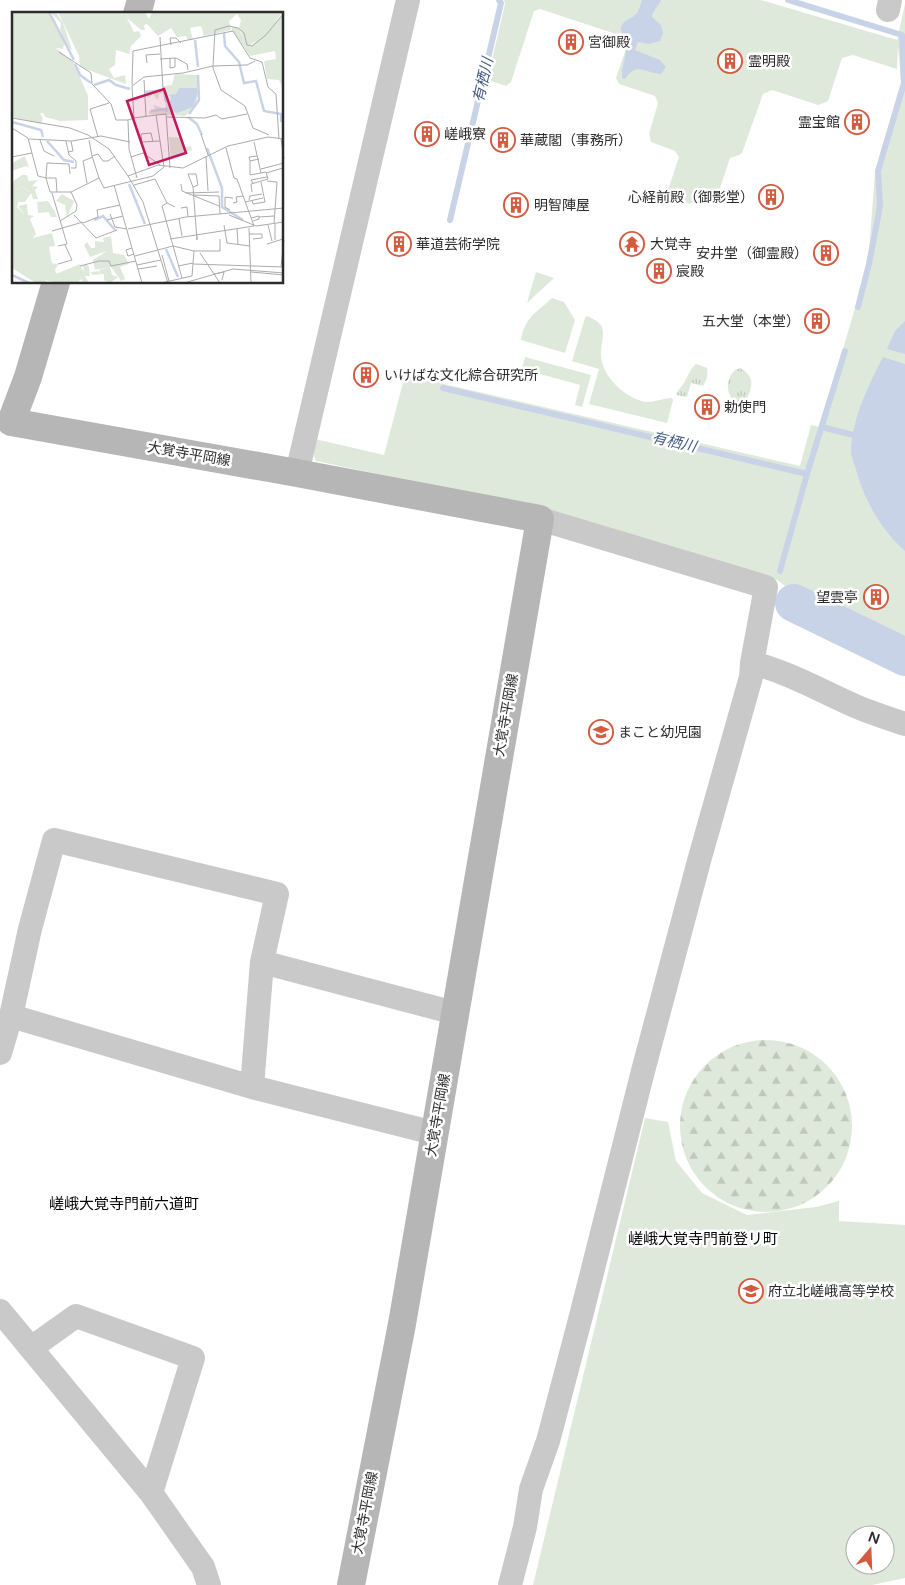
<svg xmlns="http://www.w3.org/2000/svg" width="905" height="1585" viewBox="0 0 905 1585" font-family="'Varela Round','Noto Sans JP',sans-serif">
<defs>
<pattern id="grass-tufts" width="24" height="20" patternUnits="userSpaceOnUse" patternTransform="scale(1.25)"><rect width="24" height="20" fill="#dfe9db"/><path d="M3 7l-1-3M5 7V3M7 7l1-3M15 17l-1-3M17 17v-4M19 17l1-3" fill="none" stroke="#c0c8bc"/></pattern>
<pattern id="forest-firs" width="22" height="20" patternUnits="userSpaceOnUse" patternTransform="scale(1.25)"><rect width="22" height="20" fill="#dfe9db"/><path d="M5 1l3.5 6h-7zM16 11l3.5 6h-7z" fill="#c0c8bc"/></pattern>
</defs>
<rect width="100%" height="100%" fill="#fff"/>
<path fill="url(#grass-tufts)" d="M 696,364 L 707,368 C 708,375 707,380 703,386 L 691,383 L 687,397 L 676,395 C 678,389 683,386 685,381 C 689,374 690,369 696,364 Z
M 740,368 C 758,378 751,390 744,405 C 725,405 722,373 740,368 Z"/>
<path fill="url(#forest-firs)" d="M680 1126a86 86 0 1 1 172 0a86 86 0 1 1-172 0Z"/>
<path fill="#dfe9db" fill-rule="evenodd" d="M 504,0 L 761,0 L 897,40 L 905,4 L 905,651 L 810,605 L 777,580 L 548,510 L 316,461 L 312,451 L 315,439 L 384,455 L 405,375 L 800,466 L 811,425 L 820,427 L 868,264 L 875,173 L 901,82 L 898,46 L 897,69 L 853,55 L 842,58 L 828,101 L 818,105 L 772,90 L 763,94 L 742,153 L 739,155 L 730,158 L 720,188 L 715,192 L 702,188 C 696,193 696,199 690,204 L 669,197 L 667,193 L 679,157 L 675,151 L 651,142 L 649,134 L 658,103 L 655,96 L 619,84 L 616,78 L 628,43 L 625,37 L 540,9 L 534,11 L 511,82 L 506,86 L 491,81 L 488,77 L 505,4 Z
M 536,272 L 554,278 L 527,303 Z
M 552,298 L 564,302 L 575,320 L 565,353 L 521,340 C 524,318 537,312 552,298 Z
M 587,316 C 611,326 601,335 601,354 C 601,375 623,396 642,401 C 652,404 662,398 672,398 L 673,400 L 667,423 L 589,404 L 599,369 L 572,361 L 585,318 Z
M 525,357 L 591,375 L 582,407 L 575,405 L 580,385 L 522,369 Z
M 645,1118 L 668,1122 L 676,1161 L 702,1193 L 747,1215 L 816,1207 L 839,1201 L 839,1221 L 905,1225 L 905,1578 L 872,1585 L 533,1585 ZM 855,1535 L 885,1535 L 885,1565 L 855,1565 Z"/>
<path fill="#c9d3e7" d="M 642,0 L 661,0 C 659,6 652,11 652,17 L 661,25 L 663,33 L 660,41 L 649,44 L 638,42 L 635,50 L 660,60 L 666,67 L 661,74 C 645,73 637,61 625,79 L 622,78 L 622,71 L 627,46 C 627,40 622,36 621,30 C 620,21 630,20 635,15 C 639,12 640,5 642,0 Z
M 905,321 L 905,354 L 887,349 L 895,331 Z
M 883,357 L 905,364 L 905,551 C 880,529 863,498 855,466 C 853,461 851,456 851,451 C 852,419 868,386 883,357 Z"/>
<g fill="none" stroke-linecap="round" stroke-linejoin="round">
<path stroke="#c9d3e7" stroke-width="6" d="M 788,0 L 902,35 L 904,83 L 878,171 L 880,204 L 878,217 L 869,264 L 858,307
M 450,220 L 501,3 L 499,0
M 443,388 L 807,474 L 780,571
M 822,427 L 853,435
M 807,474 L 845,351"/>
<path stroke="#c9d3e7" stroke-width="38" d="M 794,603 L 905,657"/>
<path stroke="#c9c9c9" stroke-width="24" d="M 888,10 L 890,0
M 297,473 L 408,0
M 752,663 C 788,672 821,691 855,706 C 871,713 888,718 905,724
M 262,962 L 455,1013
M 11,1016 L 252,1087 L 434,1133
M 0,1053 L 11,1016 L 30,929 L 54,840 L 277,894 L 262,962 L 252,1087
M 0,1311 L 151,1493 L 203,1567 L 209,1585
M 31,1348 L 76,1316 L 193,1358 L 151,1493
M 510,1585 L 525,1527 L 531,1489 L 548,1441 L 581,1316 L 643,1071 L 699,861 L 751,677 L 752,663 L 766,587 L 540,519"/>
<path stroke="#b6b6b6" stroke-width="28" d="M 137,14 L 141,0
M 56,282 L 28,377 L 11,422 L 297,473 L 540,519 L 402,1324 L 351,1585"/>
</g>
<defs>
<symbol id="building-ring" viewBox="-11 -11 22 22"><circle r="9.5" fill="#fff" stroke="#d25b40" stroke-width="1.5"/><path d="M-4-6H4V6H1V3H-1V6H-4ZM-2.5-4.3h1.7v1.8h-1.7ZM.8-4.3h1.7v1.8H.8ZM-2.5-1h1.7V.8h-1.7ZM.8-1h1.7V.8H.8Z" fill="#d25b40"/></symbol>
<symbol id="temple-ring" viewBox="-11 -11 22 22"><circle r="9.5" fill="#fff" stroke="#d25b40" stroke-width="1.5"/><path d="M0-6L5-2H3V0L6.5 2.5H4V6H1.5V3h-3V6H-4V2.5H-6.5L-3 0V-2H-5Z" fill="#d25b40"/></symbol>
<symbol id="school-ring" viewBox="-11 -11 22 22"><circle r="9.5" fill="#fff" stroke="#d25b40" stroke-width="1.5"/><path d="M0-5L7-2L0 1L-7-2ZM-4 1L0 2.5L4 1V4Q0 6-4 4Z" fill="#d25b40"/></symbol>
</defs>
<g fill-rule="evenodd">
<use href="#building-ring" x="557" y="28" width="28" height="28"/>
<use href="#building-ring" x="716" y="47" width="28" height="28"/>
<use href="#building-ring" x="843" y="108" width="28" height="28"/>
<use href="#building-ring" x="413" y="120" width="28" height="28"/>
<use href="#building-ring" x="489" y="126" width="28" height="28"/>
<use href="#building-ring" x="757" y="183" width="28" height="28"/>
<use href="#building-ring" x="502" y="191" width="28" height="28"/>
<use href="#building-ring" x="385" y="230" width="28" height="28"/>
<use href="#temple-ring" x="618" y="230" width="28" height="28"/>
<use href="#building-ring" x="812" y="239" width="28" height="28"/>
<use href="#building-ring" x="645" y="257" width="28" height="28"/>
<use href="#building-ring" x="803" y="307" width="28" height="28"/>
<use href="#building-ring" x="352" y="361" width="28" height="28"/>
<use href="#building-ring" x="693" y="393" width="28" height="28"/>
<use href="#building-ring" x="862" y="583" width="28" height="28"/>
<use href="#school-ring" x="587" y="718" width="28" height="28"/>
<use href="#school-ring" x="737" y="1277" width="28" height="28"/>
</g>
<g text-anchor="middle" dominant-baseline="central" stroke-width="5" stroke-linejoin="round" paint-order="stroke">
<g font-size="14" fill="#2c2c2c" stroke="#fff" text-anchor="start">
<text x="588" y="42">宮御殿</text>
<text x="748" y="61">霊明殿</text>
<text x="840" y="122" text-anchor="end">霊宝館</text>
<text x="444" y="134">嵯峨寮</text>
<text x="520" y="140">華蔵閣（事務所）</text>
<text x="754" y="197" text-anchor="end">心経前殿（御影堂）</text>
<text x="534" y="205">明智陣屋</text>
<text x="416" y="244">華道芸術学院</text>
<text x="650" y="244">大覚寺</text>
<text x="808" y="253" text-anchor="end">安井堂（御霊殿）</text>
<text x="676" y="271">宸殿</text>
<text x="800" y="321" text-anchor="end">五大堂（本堂）</text>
<text x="384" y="375">いけばな文化綜合研究所</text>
<text x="724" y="407">勅使門</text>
<text x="858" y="597" text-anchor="end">望雲亭</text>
<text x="618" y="732">まこと幼児園</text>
<text x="768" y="1291">府立北嵯峨高等学校</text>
</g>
<g font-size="14" fill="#2c2c2c" stroke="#fff">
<text transform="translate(189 454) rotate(10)">大覚寺平岡線</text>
<text transform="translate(506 715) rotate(-80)">大覚寺平岡線</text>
<text transform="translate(438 1115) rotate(-80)">大覚寺平岡線</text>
<text transform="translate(365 1513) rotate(-79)">大覚寺平岡線</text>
</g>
<g font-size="15" font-style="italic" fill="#435a85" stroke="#fff">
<text transform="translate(483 80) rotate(-77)">有栖川</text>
<text transform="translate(674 442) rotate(13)">有栖川</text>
</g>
<g font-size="15" fill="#000" stroke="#fff">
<text x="124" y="1204">嵯峨大覚寺門前六道町</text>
<text x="703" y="1239">嵯峨大覚寺門前登リ町</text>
</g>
</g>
<g transform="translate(12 12)">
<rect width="271" height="271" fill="#fff"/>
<path d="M 36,189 L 42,198 L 45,205 L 39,205 L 37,200 L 26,201 L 25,190 Z" fill="#dfe9db"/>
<path d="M 0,0 L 36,0 L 42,6 L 52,32 L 51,37 L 44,36 L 62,51 L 76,84 L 76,108 L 48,109 L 33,105 L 31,101 L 28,101 L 31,106 L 29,112 L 0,105 ZM 38,0 L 44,0 L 51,11 L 60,38 L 54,34 L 48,17 L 49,11 ZM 46,0 L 133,0 L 137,7 L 140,0 L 271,0 L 256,20 L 237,34 L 227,16 L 229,8 L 225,2 L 217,9 L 219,18 L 192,24 L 189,14 L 178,16 L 181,28 L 176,28 L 174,24 L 165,25 L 159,16 L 146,24 L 135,12 L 132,13 L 133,18 L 129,18 L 115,6 L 122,20 L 127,19 L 129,24 L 119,34 L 117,42 L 104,38 L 103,53 L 97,57 L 102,66 L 113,63 L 114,72 L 68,55 L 67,44 ZM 271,3 L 271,76 L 267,68 L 255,67 L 252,49 L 264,47 L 263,39 L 238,44 L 220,18 L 220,15 L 226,16 L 238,35 ZM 13,144 L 17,156 L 14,154 L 0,159 L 0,151 ZM 10,163 L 15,163 L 19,180 L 10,175 L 3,179 L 7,189 L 5,195 L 13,203 L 6,194 L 15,192 L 16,203 L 22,204 L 18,207 L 24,222 L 21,226 L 40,221 L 43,234 L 37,235 L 40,252 L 36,251 L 28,261 L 35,271 L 24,271 L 0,256 L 0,170 ZM 50,182 L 62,189 L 55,206 L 53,193 L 44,189 ZM 99,224 L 101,241 L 112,243 L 117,252 L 108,255 L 113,267 L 109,269 L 99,255 L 83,258 L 81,248 L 95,239 L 78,245 L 72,233 L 75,230 L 79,236 L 83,236 L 83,229 L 92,230 L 91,226 ZM 68,252 L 73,263 L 71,258 L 75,254 L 72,257 L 70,254 L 75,252 L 77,255 L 78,264 L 73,264 L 77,271 L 71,271 L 70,267 L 64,271 L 49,271 L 44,262 Z" fill="#dfe9db"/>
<path d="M 26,168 L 20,174 L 26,175 L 23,178 L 26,187 L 21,187 L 19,181 L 13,190 L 7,190 L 3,179 L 10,175 L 18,180 L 16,169 ZM 98,255 L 100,263 L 106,265 L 98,271 L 92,268 L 92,262 L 80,263 L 79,260 L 86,259 L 88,262 L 87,258 Z" fill="#dfe9db"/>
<path d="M 163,62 L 186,63 L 185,93 L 173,104 L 137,102 L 137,99 L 144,98 L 141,93 L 154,97 L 153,80 L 147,82 L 146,88 L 141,82 L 136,86 L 133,80 L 152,78 L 151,74 L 160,73 ZM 157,125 L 170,126 L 173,135 L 179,134 L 180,138 L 159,146 ZM 36,251 L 46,252 L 43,258 L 49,271 L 31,268 L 25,258 Z" fill="#dfe9db"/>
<path d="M 167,76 L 185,76 L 186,81 L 181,95 L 165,101 L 158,98 L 156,93 L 159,86 L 157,83 L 164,82 Z" fill="#c9d3e7"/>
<path fill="none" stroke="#c9d3e7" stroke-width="2.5" d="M 37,0 L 62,48M 212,21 L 213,34 L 227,50 L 232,71 L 244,69 L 252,99 L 269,102 L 269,110M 183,28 L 186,55M 63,52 L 68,63 L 79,71M 82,73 L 97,68 L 104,73 L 118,77M 133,80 L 152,78 L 154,90M 139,99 L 154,97 L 155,100M 177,102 L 187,88 L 186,63M 176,105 L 185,112 L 190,123M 0,110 L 29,118 L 31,125M 35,129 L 52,148 L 62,150M 195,136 L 210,176 L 210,195 L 231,208M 117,172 L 133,212M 82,208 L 91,204 L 103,218M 154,237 L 166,265M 0,263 L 17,271"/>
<path fill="none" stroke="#ababab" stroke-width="1" d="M 148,25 L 151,77M 159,33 L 158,26 L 164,26 L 169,31M 47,40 L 79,61 L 80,72 L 99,92 L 104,108 L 116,108M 158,46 L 158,56 L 163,55 L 163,46M 148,47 L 164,46 L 175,52 L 176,58M 243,49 L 235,53 L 201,54 L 201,56 L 209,78 L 233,94 L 241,116 L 257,123M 135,51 L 134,43 L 148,42M 132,68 L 134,104M 120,73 L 121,39 L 221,19 L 238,46 L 250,50 L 256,75 L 264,82 L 267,127M 144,103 L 154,102 L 158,156M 155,105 L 193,106 L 204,103 L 210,107 L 235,102M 0,106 L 58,116 L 76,123 L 97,137 L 116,164M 122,106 L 116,108 L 117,137 L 125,166M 0,116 L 16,126 L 26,164 L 34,166 L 38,180 L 59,180 L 87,166 L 92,176 L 141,164 L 152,155M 189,122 L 196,143M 86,125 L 78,97 L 97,91M 17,127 L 60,129 L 89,124 L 118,130M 269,127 L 272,147M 28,128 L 32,139 L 42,144M 77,128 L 80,144M 54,129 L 57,143 L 64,149 L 64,156 L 59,156M 130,130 L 148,129M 242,130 L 249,161M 130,133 L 129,122 L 139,121 L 141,130M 56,140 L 61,139 L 59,129M 245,144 L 237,145 L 238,149 L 247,147M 0,145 L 20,141M 119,145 L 131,141 L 148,153M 194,145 L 196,179M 238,149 L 238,163 L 254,160 L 256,167 L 239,172 L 240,180M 152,155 L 144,103 L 122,106 L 120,74 L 132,65 L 171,61 L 201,54 L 203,18 L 217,14 L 226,16 L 232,21 L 235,33 L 240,34 L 254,23 L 272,1M 249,157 L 272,151M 254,161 L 271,156M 34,166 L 35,151 L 57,152 L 58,162M 34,166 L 44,166 L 45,180M 87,166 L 80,144 L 86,142 L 91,149 L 96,149 L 103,144M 255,169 L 265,170 L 262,212M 75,171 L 71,149 L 81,145M 241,171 L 239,168 L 255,165M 169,172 L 170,179 L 207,194M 102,173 L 130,271M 122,173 L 143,167 L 155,191M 181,175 L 186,173 L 184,162 L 176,162 L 181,175 L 185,228 L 185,224M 40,181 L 55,232 L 46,234M 174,181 L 207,180M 182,183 L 207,184M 207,184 L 208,202M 237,188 L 238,184 L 250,182M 240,188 L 241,192 L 253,190 L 249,170M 233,190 L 251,186M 221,191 L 225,190 L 224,185 L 231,184M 163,195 L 155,191 L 150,194 L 170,266M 169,196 L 175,195 L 176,205M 218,198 L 213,195 L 213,185 L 221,186M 98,202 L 103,215 L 115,217M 62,203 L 84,226M 217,203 L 244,214 L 272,210M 247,205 L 262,204M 239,206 L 247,204 L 247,207 L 241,209M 167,207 L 170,224M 95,208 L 111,204M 48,209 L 64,199 L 65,193 L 59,180M 71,211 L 86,205 L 85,198 L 108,193M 263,212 L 263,228M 212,213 L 215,231 L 238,234M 256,213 L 260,229M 237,216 L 239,271M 116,217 L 174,205 L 272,196M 225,217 L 226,232M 40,219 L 71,210M 237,222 L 250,222 L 250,226 L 241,227M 84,226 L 105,218M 158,227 L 242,214 L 225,167 L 222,166 L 214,136M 255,232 L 271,227M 120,236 L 114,238 L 116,244 L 122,242M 182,239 L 208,239 L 208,227M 188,241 L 208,271M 150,243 L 157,269M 123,244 L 161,234 L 182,239M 46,252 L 60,248 L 53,233M 181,252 L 272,255M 125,253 L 149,248M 68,254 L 87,249 L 97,249 L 99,254 L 124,249M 166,254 L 181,251M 269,255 L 272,228M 126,257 L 145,254M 239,260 L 272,263M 202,262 L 212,260 L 210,268M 149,271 L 180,264 L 182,239M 156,271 L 131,190 L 116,164 L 146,153 L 171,156 L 216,134 L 256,125 L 272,127M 172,271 L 221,257 L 272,261"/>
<path fill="#c2185b" fill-opacity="0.15" stroke="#c2185b" stroke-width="2.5" d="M 152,77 L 174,141 L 137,153 L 115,89 Z"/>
<rect width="271" height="271" fill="none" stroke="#2c2c2c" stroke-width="2.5"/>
</g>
<g transform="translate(870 1550) rotate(19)"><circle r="24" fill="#ffffff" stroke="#ababab"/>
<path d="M0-4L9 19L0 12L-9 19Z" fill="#d25b40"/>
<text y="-8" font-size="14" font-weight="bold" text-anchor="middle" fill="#2c2c2c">N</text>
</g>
</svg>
